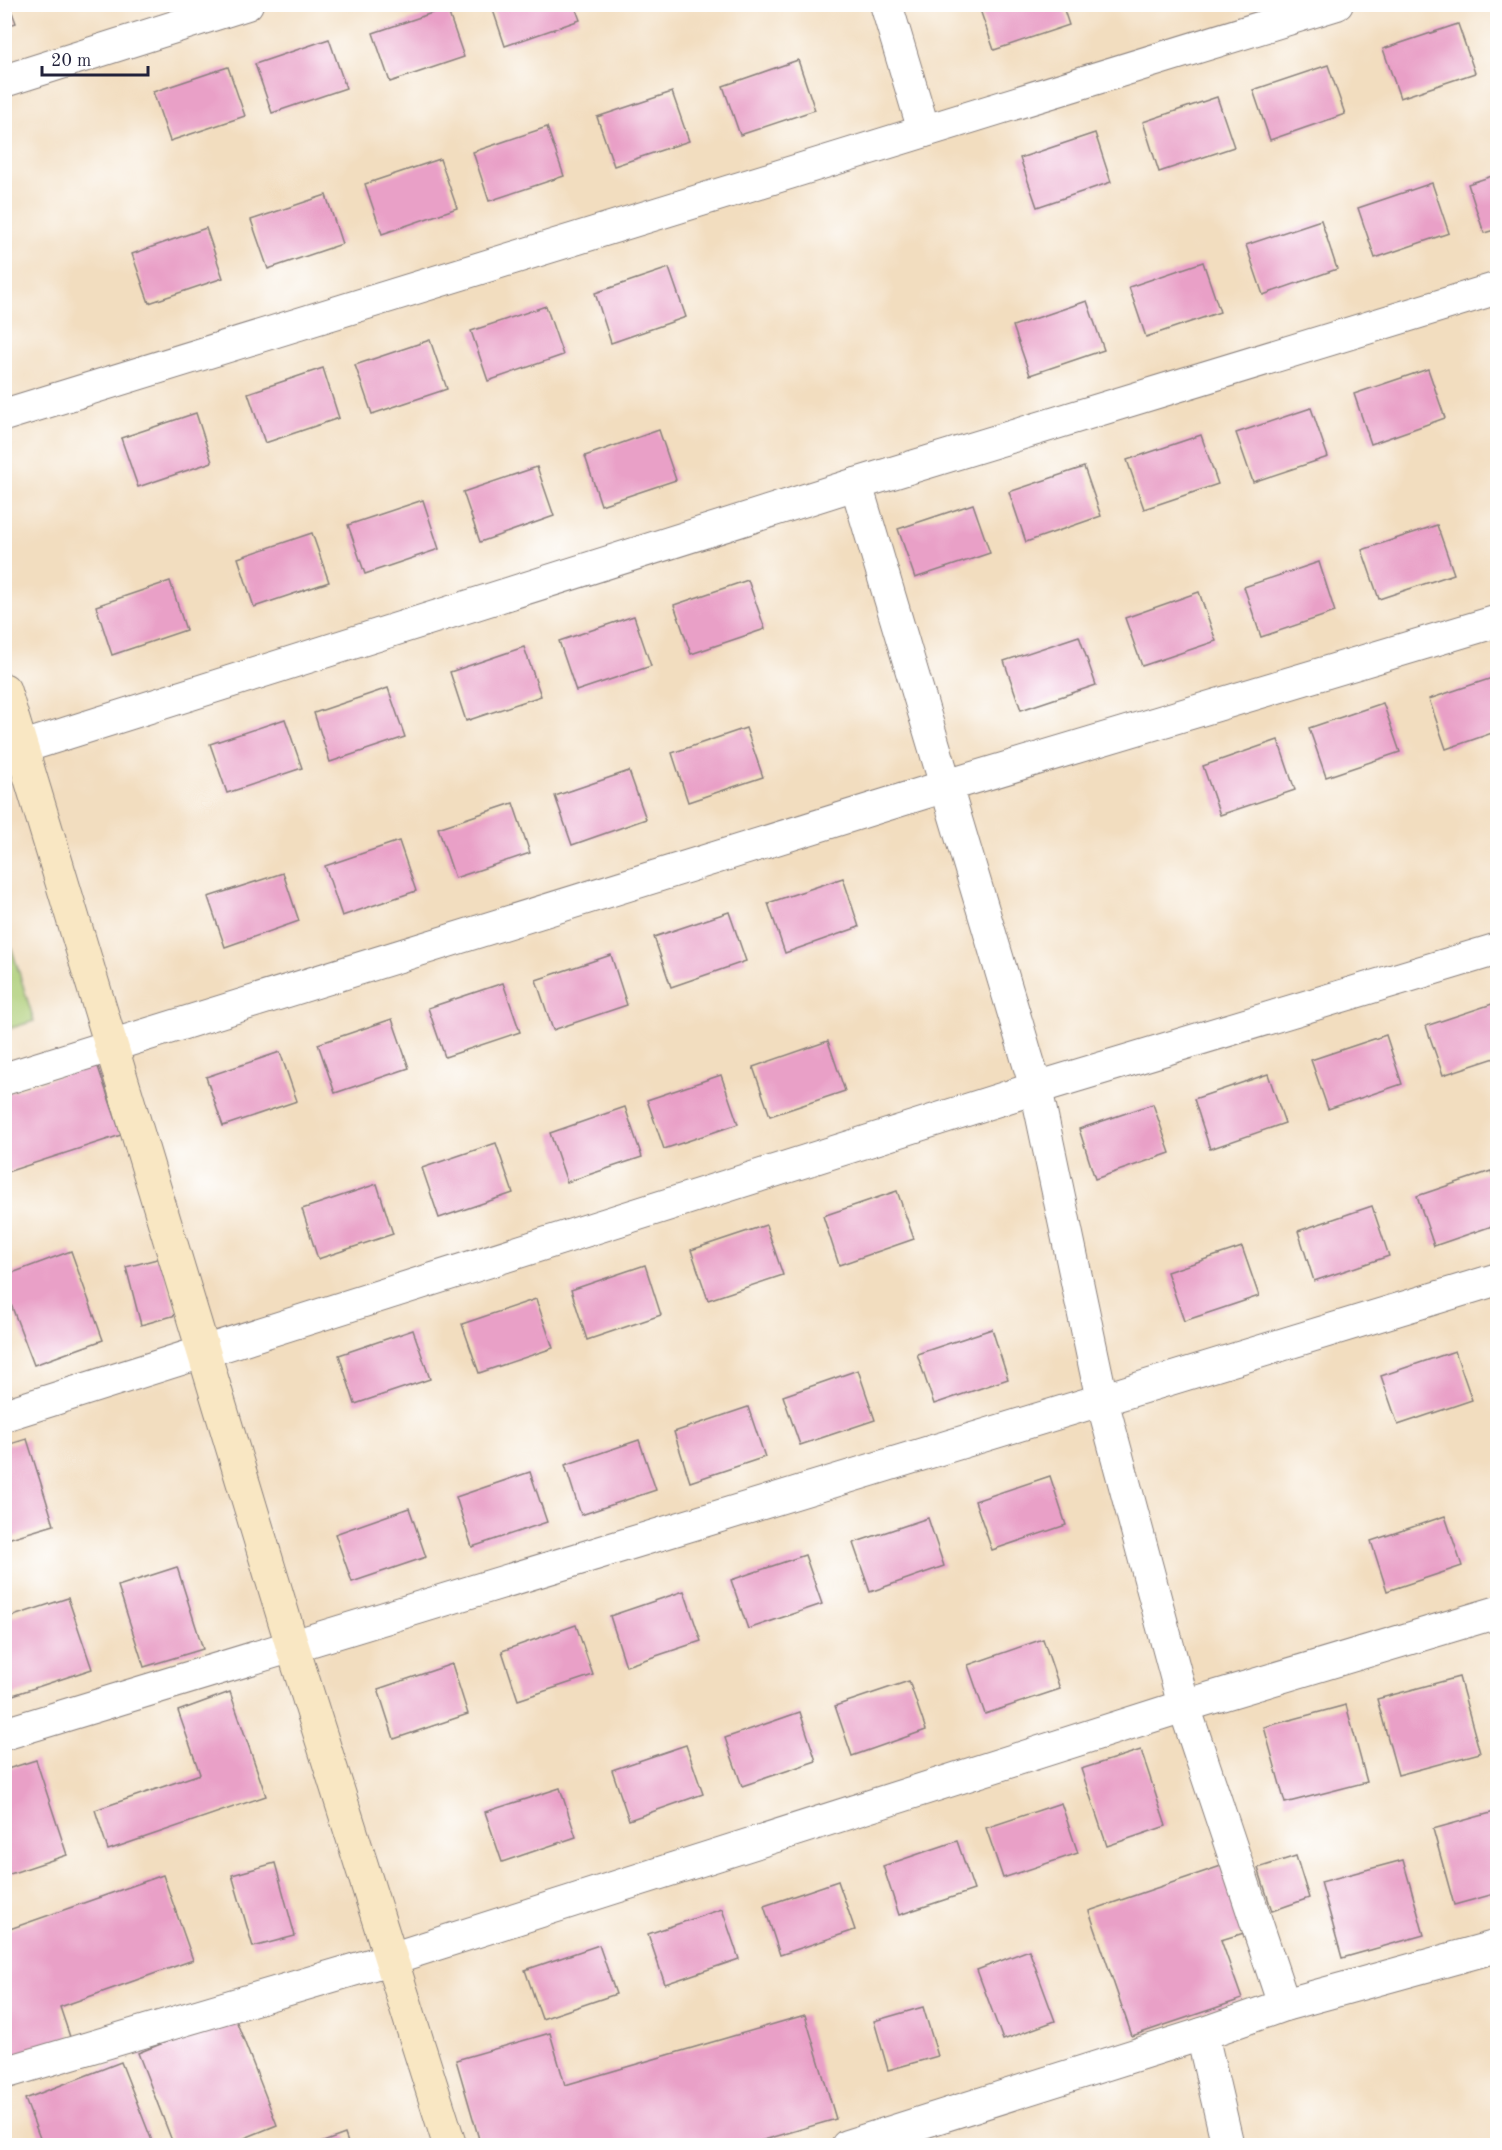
<svg xmlns="http://www.w3.org/2000/svg" width="1502" height="2150" font-family="'Old Standard TT',serif">
<style>
.green{fill:#accc74;stroke:#677758;stroke-width:1.5}
.building{fill:#e9a0c7}
.lines{fill:none;stroke-linecap:round;stroke-linejoin:round}
.street-casing{stroke:#8a807d;stroke-width:34}
.secondary-casing{stroke:#8a807d;stroke-width:35}
.street{stroke:#fff;stroke-width:32}
.secondary{stroke:#f9e7c3;stroke-width:33}
</style>
<rect width="100%" height="100%" fill="#fff"/>
<filter id="ink" filterUnits="userSpaceOnUse"><feTurbulence type="fractalNoise" baseFrequency=".0167" numOctaves="2"/><feDisplacementMap in="SourceGraphic" scale="12" xChannelSelector="R" yChannelSelector="G"/><feConvolveMatrix kernelMatrix="1 2 1 2 8 2 1 2 1" color-interpolation-filters="sRGB"/></filter>
<filter id="wash" filterUnits="userSpaceOnUse"><feTurbulence type="fractalNoise" baseFrequency=".008" numOctaves="4" result="noise"/><feDisplacementMap in="SourceGraphic" scale="24" xChannelSelector="R" yChannelSelector="G"/><feGaussianBlur stdDeviation="1.35" result="paint"/><feColorMatrix in="noise" values="0 0 0 0 0 0 0 0 0 0 0 0 0 0 0 0 0 1.4 0 .05"/><feComposite in="paint" operator="in"/></filter>
<g filter="url(#wash)">
<rect width="100%" height="100%" fill="#f2ddbf"/>
<path class="green" d="M5,927L34,1021L5,1030H4Z"/>
<g id="blocks">
<g class="building">
<path d="M4,4H9L16,23L4,27Z"/>
<path d="M491,4H574L580,20L505,46Z"/>
<path d="M978,4H1062L1069,25L994,50Z"/>
<path d="M447,8L464,57L390,82L373,33Z"/>
<path d="M1458,24L1475,73L1400,98L1383,49Z"/>
<path d="M329,39L346,88L272,113L255,64Z"/>
<path d="M798,60L815,110L740,135L723,86Z"/>
<path d="M1328,65L1345,114L1270,140L1253,90Z"/>
<path d="M228,67L245,116L170,141L153,92Z"/>
<path d="M672,92L689,141L614,166L597,117Z"/>
<path d="M1217,97L1234,147L1159,172L1143,122Z"/>
<path d="M547,127L564,176L489,201L473,152Z"/>
<path d="M1095,133L1111,182L1037,207L1020,158Z"/>
<path d="M440,159L457,208L382,234L365,184Z"/>
<path d="M1498,174V229L1484,233L1468,184Z"/>
<path d="M1432,183L1449,233L1375,258L1358,208Z"/>
<path d="M326,195L342,244L268,269L251,220Z"/>
<path d="M1321,220L1337,269L1263,295L1246,245Z"/>
<path d="M206,228L223,278L149,303L132,254Z"/>
<path d="M1203,262L1220,312L1146,337L1129,287Z"/>
<path d="M669,268L686,317L611,343L595,293Z"/>
<path d="M1087,301L1104,350L1030,375L1013,326Z"/>
<path d="M546,306L563,355L488,381L471,331Z"/>
<path d="M430,340L447,389L372,414L355,365Z"/>
<path d="M323,368L339,418L265,443L248,393Z"/>
<path d="M1428,369L1445,418L1371,444L1354,394Z"/>
<path d="M1311,408L1328,457L1253,482L1236,433Z"/>
<path d="M196,413L212,462L138,487L121,438Z"/>
<path d="M659,430L676,480L601,505L585,456Z"/>
<path d="M1201,435L1218,484L1144,509L1127,460Z"/>
<path d="M537,467L554,516L480,542L463,492Z"/>
<path d="M1084,467L1101,516L1026,542L1009,492Z"/>
<path d="M423,500L439,549L365,574L348,525Z"/>
<path d="M973,504L990,553L915,578L898,529Z"/>
<path d="M1437,525L1454,574L1379,599L1362,550Z"/>
<path d="M312,533L329,582L254,607L238,558Z"/>
<path d="M1319,562L1335,612L1261,637L1244,587Z"/>
<path d="M748,580L765,629L691,654L674,605Z"/>
<path d="M170,581L186,630L112,655L96,606Z"/>
<path d="M1199,592L1216,641L1142,666L1125,618Z"/>
<path d="M634,616L651,666L576,691L559,641Z"/>
<path d="M1079,636L1096,685L1021,710L1004,661Z"/>
<path d="M524,647L541,696L466,721L450,672Z"/>
<path d="M1498,676V731L1446,749L1429,699Z"/>
<path d="M388,688L405,737L330,762L314,713Z"/>
<path d="M1383,703L1400,752L1326,777L1309,728Z"/>
<path d="M285,719L302,768L227,793L210,744Z"/>
<path d="M746,728L763,777L688,802L672,753Z"/>
<path d="M1278,740L1295,790L1220,815L1203,766Z"/>
<path d="M629,771L646,819L572,845L555,796Z"/>
<path d="M513,803L530,853L455,878L438,828Z"/>
<path d="M399,841L416,891L342,916L325,866Z"/>
<path d="M283,873L299,921L225,947L208,897Z"/>
<path d="M843,878L859,927L785,953L768,903Z"/>
<path d="M729,912L746,961L671,987L654,937Z"/>
<path d="M611,955L627,1005L553,1030L536,980Z"/>
<path d="M503,983L520,1032L445,1057L428,1008Z"/>
<path d="M1498,1002V1057L1443,1075L1426,1026Z"/>
<path d="M392,1019L409,1068L335,1093L318,1044Z"/>
<path d="M1386,1035L1402,1084L1328,1109L1311,1060Z"/>
<path d="M828,1041L845,1091L770,1116L753,1067Z"/>
<path d="M280,1052L297,1101L223,1126L206,1077Z"/>
<path d="M97,1064L121,1135L4,1173V1094Z"/>
<path d="M1268,1074L1285,1123L1210,1149L1194,1099Z"/>
<path d="M721,1075L738,1124L664,1149L647,1100Z"/>
<path d="M1153,1104L1170,1153L1095,1179L1079,1129Z"/>
<path d="M625,1107L642,1157L567,1182L550,1133Z"/>
<path d="M496,1143L513,1193L439,1218L422,1168Z"/>
<path d="M1491,1171L1498,1189V1224L1434,1246L1417,1196Z"/>
<path d="M377,1184L393,1234L318,1259L302,1209Z"/>
<path d="M897,1191L914,1239L839,1265L823,1216Z"/>
<path d="M1372,1206L1389,1256L1314,1281L1298,1231Z"/>
<path d="M766,1225L783,1275L708,1300L691,1250Z"/>
<path d="M1242,1247L1259,1296L1184,1321L1167,1272Z"/>
<path d="M71,1251L103,1340L34,1365L4,1286V1276Z"/>
<path d="M161,1258L176,1315L141,1325L126,1267Z"/>
<path d="M645,1265L661,1315L587,1340L571,1290Z"/>
<path d="M536,1299L553,1348L479,1373L462,1324Z"/>
<path d="M992,1329L1008,1379L934,1404L917,1354Z"/>
<path d="M413,1330L430,1379L355,1404L339,1355Z"/>
<path d="M1455,1351L1472,1400L1398,1425L1381,1376Z"/>
<path d="M858,1370L875,1420L800,1445L783,1396Z"/>
<path d="M748,1407L765,1457L690,1482L674,1432Z"/>
<path d="M27,1439L54,1525L4,1540V1446Z"/>
<path d="M639,1440L656,1490L581,1515L565,1465Z"/>
<path d="M530,1472L547,1522L472,1547L456,1497Z"/>
<path d="M1050,1476L1066,1525L992,1550L975,1501Z"/>
<path d="M409,1508L426,1557L352,1582L335,1534Z"/>
<path d="M1445,1516L1462,1566L1387,1591L1371,1541Z"/>
<path d="M928,1518L944,1566L870,1592L853,1543Z"/>
<path d="M805,1555L822,1604L748,1629L731,1580Z"/>
<path d="M177,1567L203,1649L144,1667L118,1586Z"/>
<path d="M684,1591L701,1641L626,1666L610,1616Z"/>
<path d="M68,1598L92,1669L10,1696L4,1679V1619Z"/>
<path d="M576,1625L593,1675L518,1700L502,1651Z"/>
<path d="M1043,1639L1060,1689L985,1714L968,1665Z"/>
<path d="M452,1664L468,1714L394,1739L378,1689Z"/>
<path d="M1459,1677L1480,1753L1398,1775L1377,1699Z"/>
<path d="M909,1681L926,1730L852,1756L835,1706Z"/>
<path d="M230,1692L266,1796L108,1850L95,1810L200,1774L178,1711Z"/>
<path d="M1346,1705L1367,1782L1285,1803L1264,1727Z"/>
<path d="M800,1712L816,1761L742,1786L725,1738Z"/>
<path d="M686,1745L703,1794L629,1820L612,1770Z"/>
<path d="M1141,1750L1166,1826L1107,1846L1081,1769Z"/>
<path d="M36,1760L67,1855L4,1876V1770Z"/>
<path d="M560,1788L576,1837L502,1862L485,1812Z"/>
<path d="M1061,1803L1078,1853L1003,1878L986,1828Z"/>
<path d="M1498,1811V1893L1454,1905L1433,1829Z"/>
<path d="M957,1841L974,1890L899,1915L883,1866Z"/>
<path d="M1296,1856L1309,1898L1272,1911L1258,1868Z"/>
<path d="M1403,1860L1424,1935L1342,1958L1321,1882Z"/>
<path d="M275,1863L295,1936L253,1947L232,1875Z"/>
<path d="M1221,1866L1244,1933L1221,1940L1242,1999L1132,2036L1089,1911Z"/>
<path d="M163,1875L193,1960L60,2007L70,2037L4,2060V1931Z"/>
<path d="M838,1881L855,1930L780,1955L764,1906Z"/>
<path d="M722,1909L739,1959L665,1984L648,1934Z"/>
<path d="M599,1945L616,1994L542,2019L525,1970Z"/>
<path d="M1029,1950L1055,2021L1003,2040L977,1970Z"/>
<path d="M923,2007L938,2056L888,2070L874,2021Z"/>
<path d="M234,2015L277,2125L225,2146H174L138,2053Z"/>
<path d="M805,2015L836,2119L743,2146H481L456,2060L550,2033L565,2085Z"/>
<path d="M121,2062L154,2146H43L25,2099Z"/>
<path d="M345,2134L349,2146H315V2145Z"/>
</g>
</g>
</g>
<g filter="url(#ink)">
<use href="#blocks" fill-opacity="0" stroke="#8a807d" stroke-width="1.5"/>
<g class="lines">
<g class="street-casing">
<g id="street">
<path d="M886,4L924,131"/>
<path d="M4,81L247,4"/>
<path d="M4,415L1337,4"/>
<path d="M856,484L1036,1088L1102,1400L1184,1706L1284,2005"/>
<path d="M23,747L856,484L1498,288"/>
<path d="M4,1079L946,786L1498,621"/>
<path d="M4,1415L1036,1088L1498,949"/>
<path d="M4,1734L1498,1279"/>
<path d="M1202,2034L1228,2146"/>
<path d="M4,2073L390,1959L1184,1706L1498,1612"/>
<path d="M847,2146L1202,2034L1284,2005L1498,1946"/>
</g>
</g>
<g class="secondary-casing">
<path id="secondary" d="M4,690L292,1645L450,2146"/>
</g>
<use href="#street" class="street"/>
<use href="#secondary" class="secondary"/>
</g>
</g>
<rect width="1502" height="2150" fill="none" stroke="#fff" stroke-width="24"/>
<path d="M42 66v9h106v-9" fill="none" stroke="#22223b" stroke-width="3"/>
<text x="51" y="66" font-size="18" fill="#22223b" stroke="#ffffff" stroke-width="4.5" paint-order="stroke">20 m</text>
</svg>
